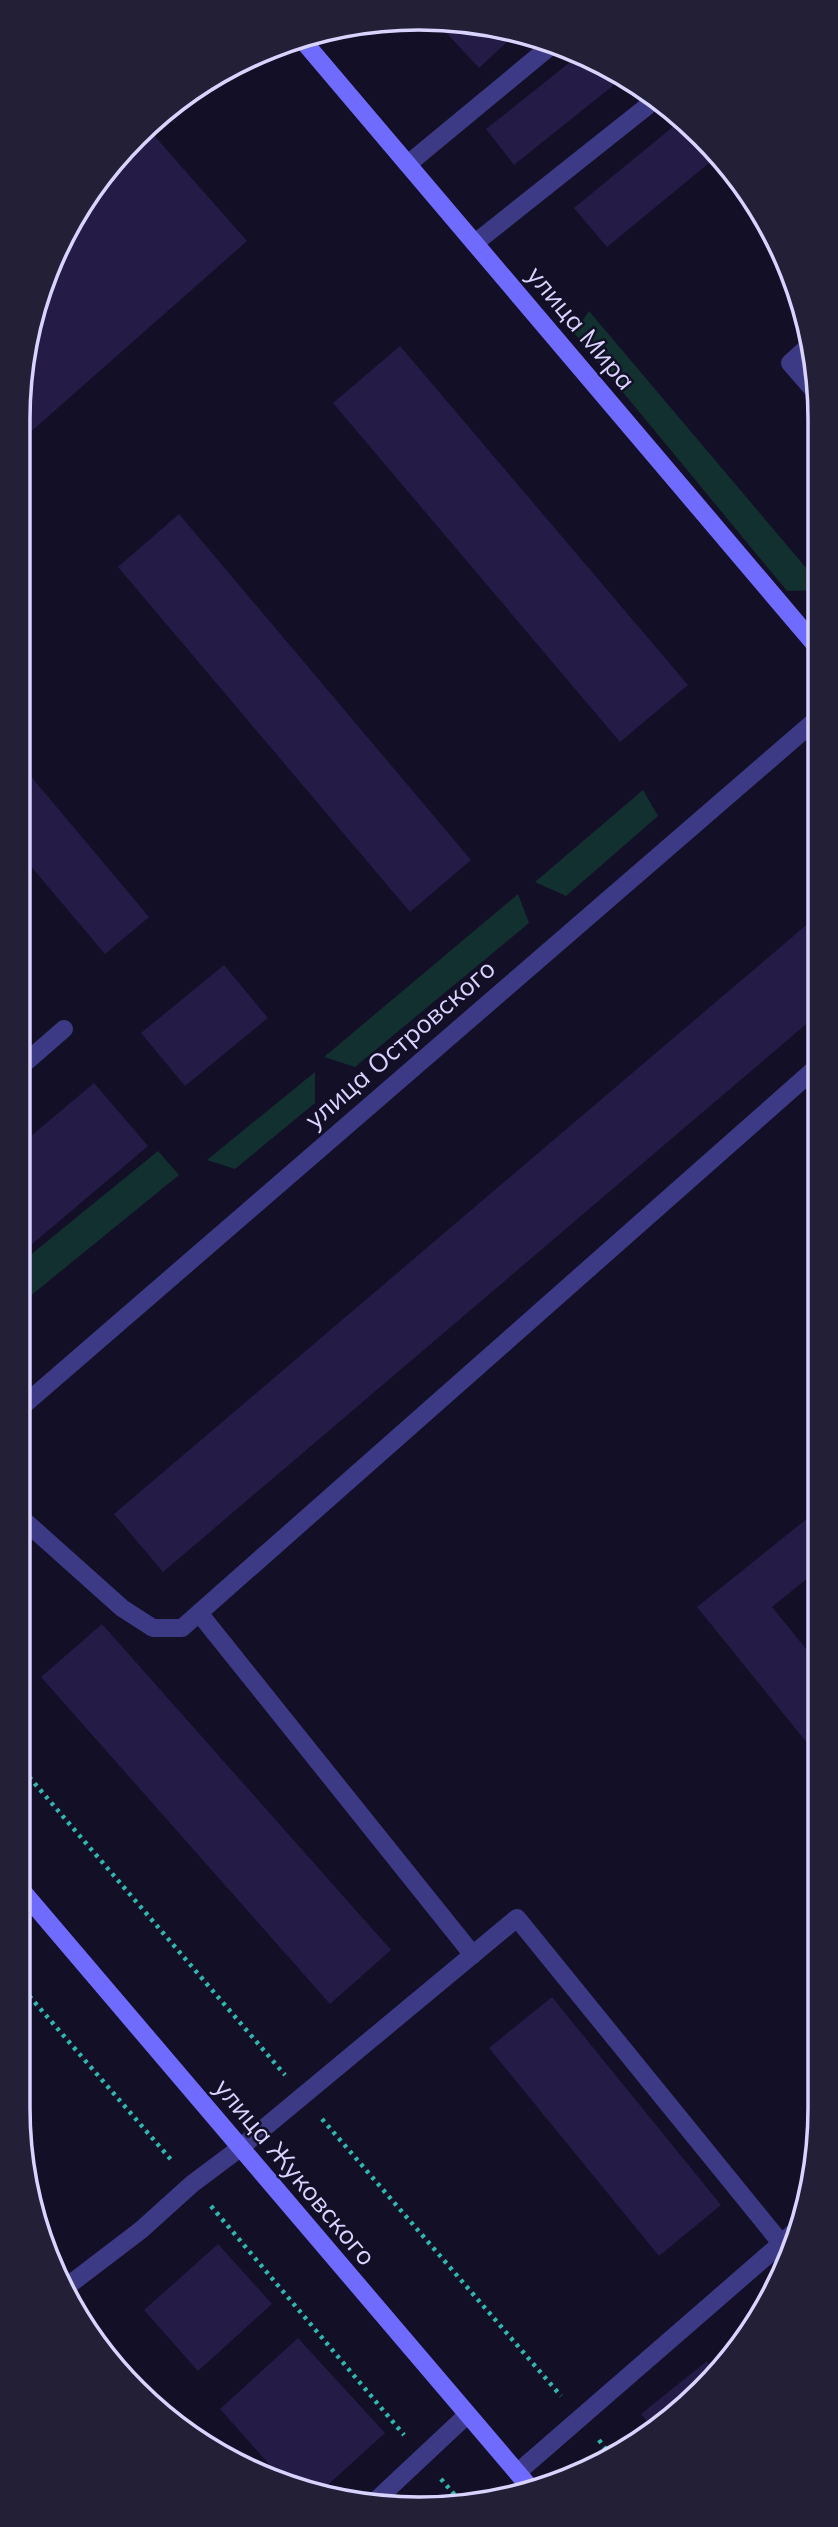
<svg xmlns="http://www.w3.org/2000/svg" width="838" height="2527" font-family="Mulish,sans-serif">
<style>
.green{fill:#12302f}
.building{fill:#241b47}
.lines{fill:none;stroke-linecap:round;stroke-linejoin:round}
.path{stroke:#2fb8b0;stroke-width:4.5;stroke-dasharray:3.5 5;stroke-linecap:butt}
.lane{stroke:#3d3a85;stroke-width:18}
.street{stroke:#3d3a85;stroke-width:18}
.secondary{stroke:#6f6bff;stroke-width:18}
.labels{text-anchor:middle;stroke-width:5;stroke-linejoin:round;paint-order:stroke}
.street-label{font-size:26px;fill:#d9d4ff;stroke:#130f26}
.rim{fill:none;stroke:#d9d4ff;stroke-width:3.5}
</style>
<rect width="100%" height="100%" fill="#130f26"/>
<g class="green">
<path d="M589,311L818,582V590L787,591L574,333Z"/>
<path d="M643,790L658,816L566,896L535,882Z"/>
<path d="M518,894L529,923L355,1067L324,1057Z"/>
<path d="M315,1072V1103L235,1169L207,1160Z"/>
<path d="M158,1151L179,1175L18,1306V1265Z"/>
</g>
<g class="building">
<path d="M440,26L481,28L519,31L479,68Z"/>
<path d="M579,55L625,76L514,165L486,129Z"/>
<path d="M680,121L720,154L607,247L574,208Z"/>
<path d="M150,131L247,241L18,443V419L31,315L100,175Z"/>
<path d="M400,346L688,685L620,742L333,403Z"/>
<path d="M179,514L471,860L410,912L118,567Z"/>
<path d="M18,761L149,917L105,954L18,851Z"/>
<path d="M818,915V1014L163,1572L114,1514Z"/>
<path d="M224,965L268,1018L185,1086L141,1033Z"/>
<path d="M94,1083L148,1146L18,1256V1147Z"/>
<path d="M819,1509V1569L772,1607L820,1666V1759L697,1607Z"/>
<path d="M102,1624L391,1950L330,2004L41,1677Z"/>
<path d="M552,1997L721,2205L659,2256L489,2048Z"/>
<path d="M218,2244L272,2304L198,2371L144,2310Z"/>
<path d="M298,2338L385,2433L320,2492L284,2481L220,2409Z"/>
<path d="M707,2361L714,2370L654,2430L641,2414Z"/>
</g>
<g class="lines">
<g class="path">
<path d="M18,1764L285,2075"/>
<path d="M18,1983L173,2162"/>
<path d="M322,2119L561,2396"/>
<path d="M211,2206L404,2435"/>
<path d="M599,2440L611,2456"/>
<path d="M441,2479L459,2500"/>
</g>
<g class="lane">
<path d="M408,164L553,44"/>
<path d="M475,243L655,100"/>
<path d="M811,344L790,363L817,394"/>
<path d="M18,1069L64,1029"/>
<path d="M18,1515L122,1608L153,1628H182L818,1066"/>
<path d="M199,1613L473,1955"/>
<path d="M65,2288L141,2230L192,2184L240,2148L517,1918L781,2243"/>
<path d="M518,2472L800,2227"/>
<path d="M370,2506L467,2415"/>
</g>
<path class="street" d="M18,1410L818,718"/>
<g class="secondary">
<path d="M304,42L818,648"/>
<path d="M18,1886L533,2491"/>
</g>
</g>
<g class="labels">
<g class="street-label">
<text transform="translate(581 328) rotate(50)" y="9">улица Мира</text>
<text transform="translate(400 1044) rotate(-41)" y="9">улица Островского</text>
<text transform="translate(295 2172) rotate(50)" y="9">улица Жуковского</text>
</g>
</g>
<path d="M0 0H838V2527H0ZM419 30H419A389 389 0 0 1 808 419V2108A389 389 0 0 1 419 2497H419A389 389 0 0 1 30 2108V419A389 389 0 0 1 419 30Z" fill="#231f37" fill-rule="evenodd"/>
<path class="rim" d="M419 30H419A389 389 0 0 1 808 419V2108A389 389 0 0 1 419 2497H419A389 389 0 0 1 30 2108V419A389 389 0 0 1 419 30Z"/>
</svg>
